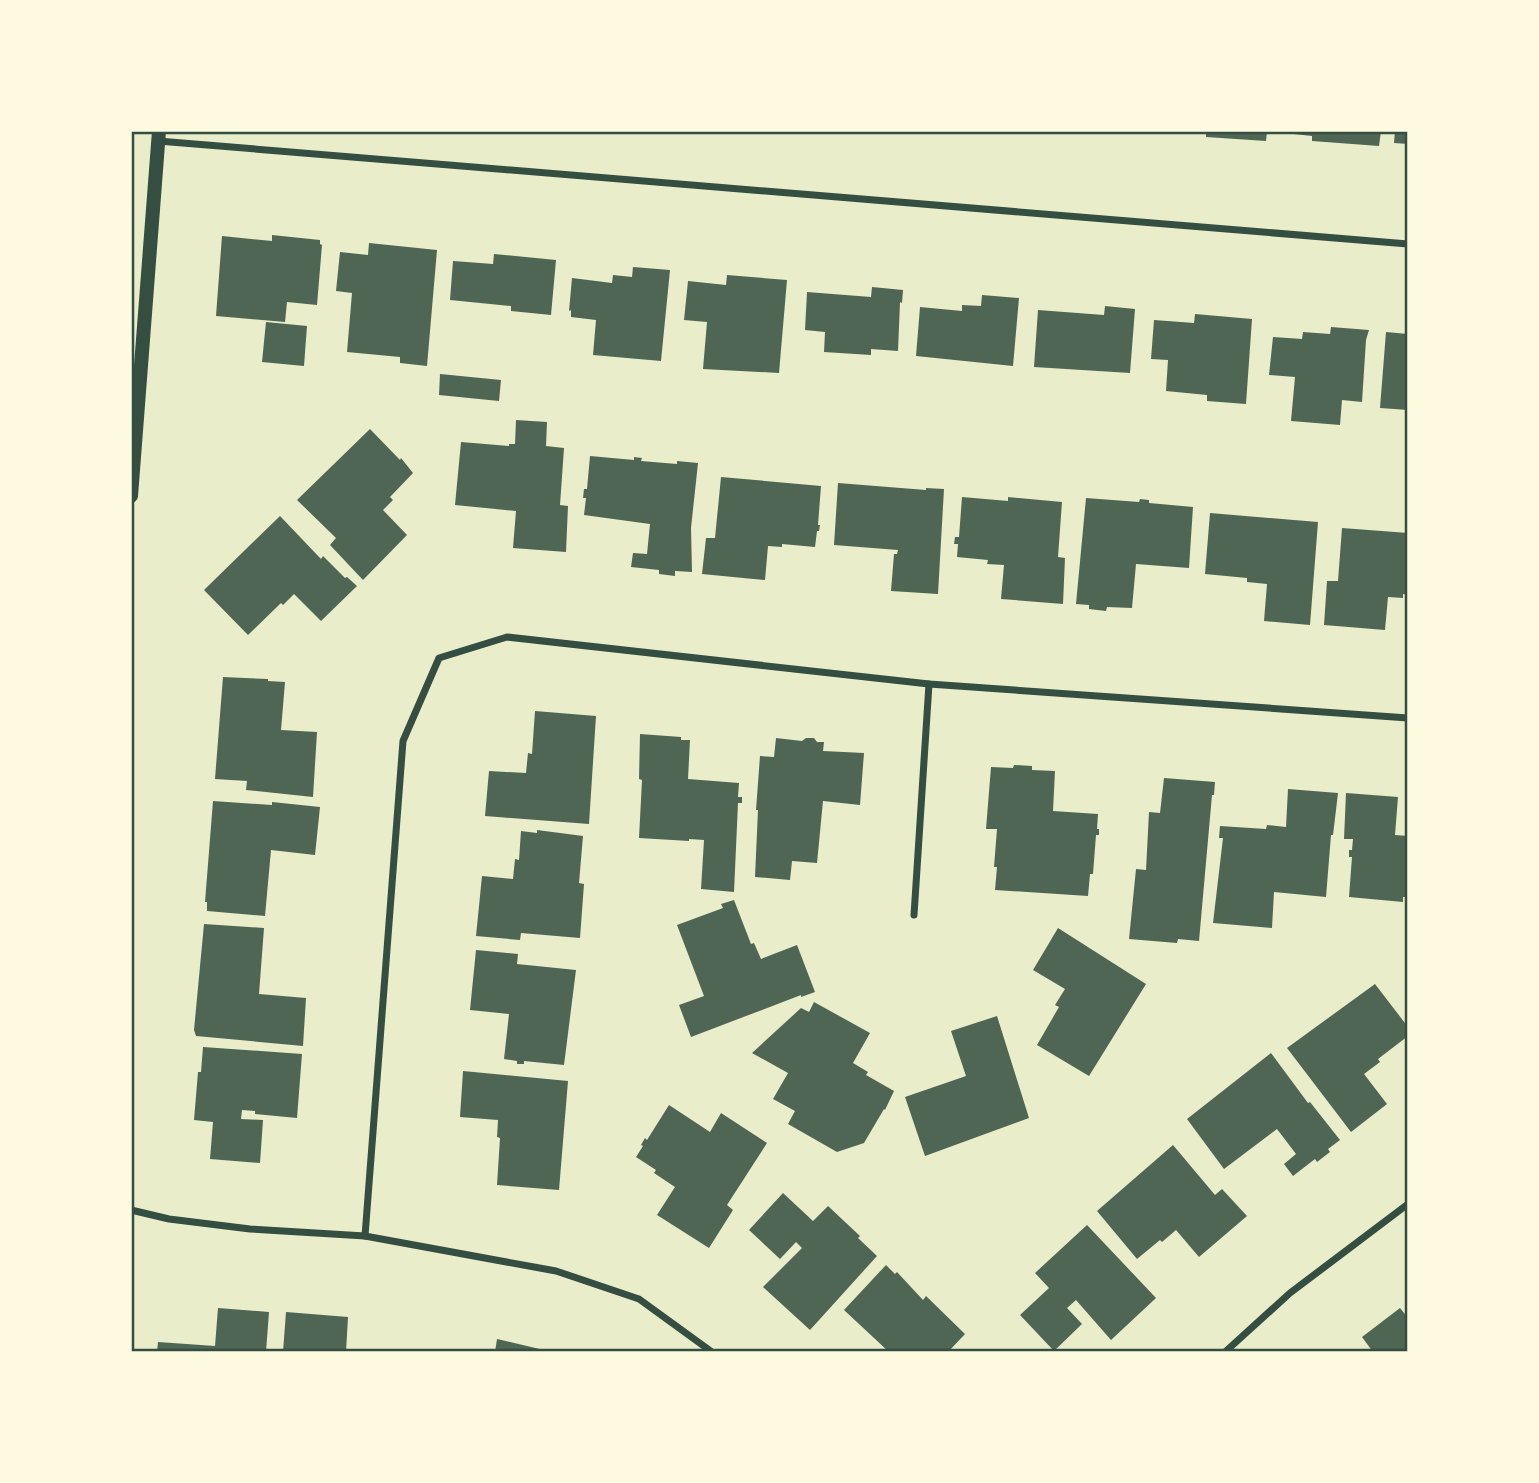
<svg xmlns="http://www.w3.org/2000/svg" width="1539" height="1483" font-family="Karla,sans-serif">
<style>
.building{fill:#4f6655}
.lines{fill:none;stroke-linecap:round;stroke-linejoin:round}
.minor{stroke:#344e41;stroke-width:7}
.secondary{stroke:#344e41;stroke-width:14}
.neatline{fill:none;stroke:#344e41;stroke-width:2.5}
</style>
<rect width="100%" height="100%" fill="#e9edc9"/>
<g class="building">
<path d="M1206,131H1267L1266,141L1206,137Z"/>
<path d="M1284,131H1381L1379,146L1312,141V136L1284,133Z"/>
<path d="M1395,131H1408V144L1394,143Z"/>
<path d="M272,235L320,240V244L322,245L317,305L287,302L285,322L216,316L222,236L272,241Z"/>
<path d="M369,243L437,250L427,366L400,363V357L347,352L352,293L336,291L340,252L368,255Z"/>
<path d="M494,254L556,260L551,315L511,311V306L450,300L453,261L493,264Z"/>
<path d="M633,267L670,270L661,361L593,355L596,320L571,317V310L569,311L572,278L612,283L613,275L632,277Z"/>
<path d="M727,275L787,280L779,373L703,369L707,322L684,320L688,281L726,285Z"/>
<path d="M872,287L903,290L902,303L900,302L898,351L871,349V355L824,352L825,332L805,330L807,292L871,297Z"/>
<path d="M982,295L1019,298L1013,366L916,356L920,307L962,311V305L981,306Z"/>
<path d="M1105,306L1135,309L1130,373L1034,367L1038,310L1104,315Z"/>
<path d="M1195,314L1252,319L1246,404L1207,401V395L1166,391L1168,360L1151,359L1154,320L1194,323Z"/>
<path d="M266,322L307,326L304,366L262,362Z"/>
<path d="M1331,327L1369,330L1366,340L1362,402L1342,400L1340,425L1291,421L1295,377L1269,375L1273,337L1302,339L1303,332L1330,334Z"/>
<path d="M1386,332L1408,334V410L1380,408Z"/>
<path d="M440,374L501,380L499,401L439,395Z"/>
<path d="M516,420L547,422L546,446L564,448L560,505L568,506L566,552L513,548L516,511L455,505L461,442L509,446V444H515Z"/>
<path d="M370,429L400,460L401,458L413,473L390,497L393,500L383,510L407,535L363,580L330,545L336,538L297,500Z"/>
<path d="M590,456L634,460V457L642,458L641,461L677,464V461L698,463L691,528L692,572L675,571V576L659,574V570L631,567L633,553L647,554L650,524L584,515L586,498H583L584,489H587Z"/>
<path d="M721,477L821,486L818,525H820L819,531H817L815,547L782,544V547L768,546L765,580L702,574L706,538H715Z"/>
<path d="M838,483L926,490V488L944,489L938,594L891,591L894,554H897L898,550L834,545Z"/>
<path d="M962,497L1008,501V497L1062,502L1058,557L1065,558L1063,604L1001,599L1004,565L987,564L988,560L957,557L958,544H954L955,537H959Z"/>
<path d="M1086,498L1139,502L1140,499L1149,500V503L1193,507L1189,568L1136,564L1132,608L1107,607L1106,611L1089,609V605L1076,604Z"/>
<path d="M1210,513L1318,522L1310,625L1264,621L1267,584L1247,582V578L1205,574Z"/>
<path d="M280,516L321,559L323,556L345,578L347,577L357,586L321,621L294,594L283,605L281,603L248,635L204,590Z"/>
<path d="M1342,528L1408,533V595L1403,594V598L1388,597L1385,630L1324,625L1327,581H1338Z"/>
<path d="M223,677L268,679V681L285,682L281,730L317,732L313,797L246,790L247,781L215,779Z"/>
<path d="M535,711L596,716L589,824L485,816L489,771L526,773L528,753L532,754Z"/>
<path d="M640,734L681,737V740H690L688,779L739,783L738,797H742V803H738L734,892L701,889L704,840L689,839V841L639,838L642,780L639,779Z"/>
<path d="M776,738L802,741L806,738H814L817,742H824L823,751L864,753L860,805L823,801L817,863L792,861L790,880L755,877L758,810H756L760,756L774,757Z"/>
<path d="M1014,765L1032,766V770L1055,771L1053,811L1098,814L1097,829H1099V835H1096L1093,874H1090L1088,896L995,890L997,867H994L997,829H986L991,767L1013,768Z"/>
<path d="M1164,778L1215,782L1214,795H1212L1199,941L1178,939L1177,943L1129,939L1136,869L1146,870L1149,812L1160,813Z"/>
<path d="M1288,789L1338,793L1333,835H1331L1326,897L1274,892L1272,928L1213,923L1223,838H1219L1220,826L1266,829L1267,825L1286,827Z"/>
<path d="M1346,793L1398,797L1395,835L1408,836V897H1403V902L1349,897L1352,857H1349V850H1352L1353,839H1344Z"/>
<path d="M213,801L272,805V802L320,807L315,855L271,850L265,916L207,911V902H205Z"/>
<path d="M537,830L583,836L579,883L584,884L580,938L521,933L520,940L476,936L482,876L513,879L515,859L519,860L521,831L537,833Z"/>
<path d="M734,900L751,944L754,943L761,959L797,945L815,992L801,997V995L691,1037L679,1005L704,996L677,925L723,908L721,904Z"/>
<path d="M204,924L264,928L259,994L306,998L303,1046L196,1036L194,1030Z"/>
<path d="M1058,928L1146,984L1089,1076L1037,1045L1059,1007L1055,1005L1065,989L1033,970Z"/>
<path d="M476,950L518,954L517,964L576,970L564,1065L524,1061V1064H517V1061L504,1059L509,1014L470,1010Z"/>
<path d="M1375,984L1408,1027V1036L1378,1059L1380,1062L1364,1074L1387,1104L1351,1132L1287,1048Z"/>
<path d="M814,1002L870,1033L853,1063L868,1072L866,1075L894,1091L885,1110L884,1109L864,1143L837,1152L788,1124L795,1111L773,1099L788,1073L752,1053L801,1008L809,1012Z"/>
<path d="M997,1016L1029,1118L925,1156L905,1097L966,1076L951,1031Z"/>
<path d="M203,1047L302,1054L297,1118L255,1114V1111L242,1110L241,1119L263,1120L260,1163L210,1159L213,1122L194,1120L198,1072H201Z"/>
<path d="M1271,1053L1308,1103L1310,1102L1340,1140L1328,1149L1330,1152L1317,1162L1315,1159L1293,1176L1284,1164L1296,1154L1277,1129L1224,1169L1187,1119Z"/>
<path d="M463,1071L568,1081L559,1190L497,1185L500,1138L497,1137L498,1120L460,1117Z"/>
<path d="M669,1105L710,1132L721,1113L767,1143L727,1205L733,1210L709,1248L657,1215L675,1187L654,1173L656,1170L636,1157L643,1146L641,1145L645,1138L647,1140Z"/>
<path d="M1173,1145L1215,1195L1222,1189L1247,1216L1199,1257L1176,1230L1162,1242L1160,1240L1137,1259L1097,1211Z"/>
<path d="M783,1193L813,1221L828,1206L860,1236L858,1238L877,1256L810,1330L763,1287L802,1248L796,1242L780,1259L749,1230Z"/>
<path d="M1087,1225L1156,1298L1111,1340L1076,1300L1067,1308L1082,1324L1054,1351L1020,1315L1049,1288L1035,1273Z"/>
<path d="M886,1265L895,1274L897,1272L923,1300L926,1296L965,1334L948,1352H889L844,1310Z"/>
<path d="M218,1308L269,1312L266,1352H157L158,1342L215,1346Z"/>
<path d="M1400,1308L1408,1318V1352H1373L1362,1337Z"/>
<path d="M286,1312L348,1317L346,1352H283Z"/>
<path d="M497,1339L548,1351L547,1352H495Z"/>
</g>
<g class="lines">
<g class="minor">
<path d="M158,141L1408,244"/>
<path d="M914,915L929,684"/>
<path d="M131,1210L169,1219L250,1229L365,1236L556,1271L639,1299L712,1352"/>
<path d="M365,1236L403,741L439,658L507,637L929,684L1408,718"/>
<path d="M1225,1352L1290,1293L1408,1204"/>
</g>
<path class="secondary" d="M131,496L159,131"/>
</g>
<rect width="1539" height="1483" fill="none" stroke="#fefae0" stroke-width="266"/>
<rect x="133" y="133" width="1273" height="1217" class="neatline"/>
</svg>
